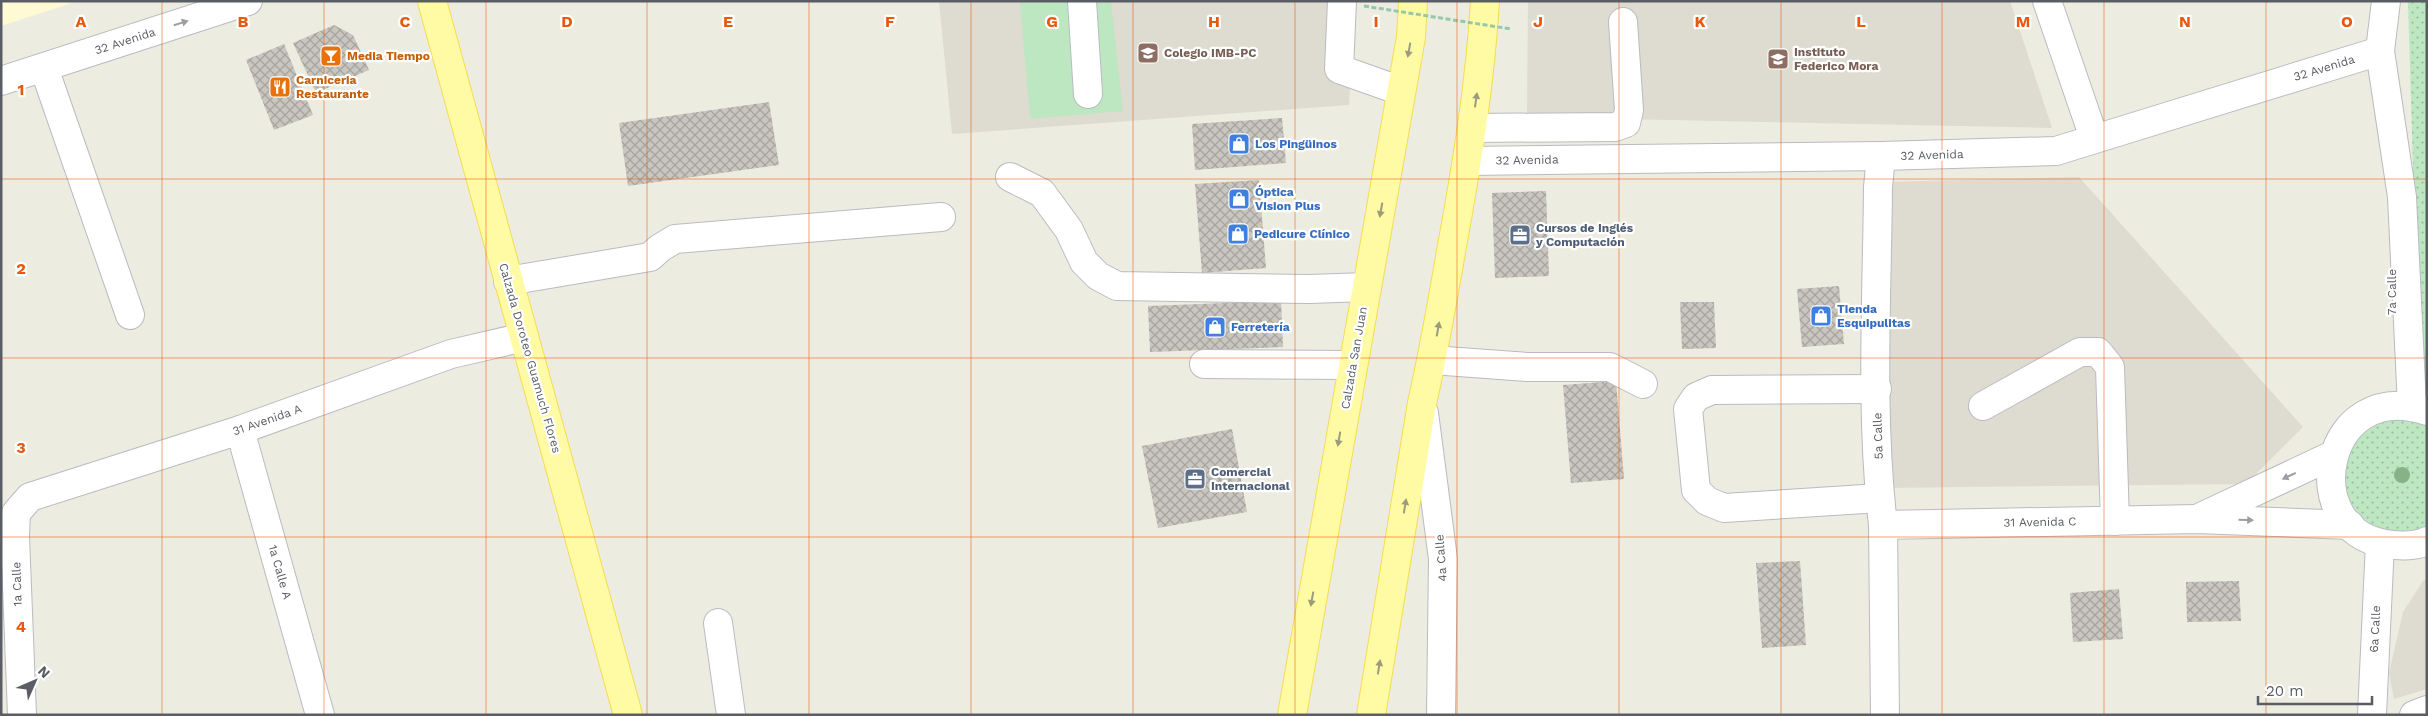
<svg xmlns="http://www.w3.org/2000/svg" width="2428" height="716" font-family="'Work Sans',sans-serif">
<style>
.commercial{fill:#fffad4}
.education{fill:#dedbd0}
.green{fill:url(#green-dots)}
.pitch{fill:#bce7c1}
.building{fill:url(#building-cross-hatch)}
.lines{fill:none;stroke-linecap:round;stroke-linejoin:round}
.minor-casing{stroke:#b9bbc1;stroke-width:30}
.major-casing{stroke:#f7dc50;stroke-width:30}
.minor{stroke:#fff;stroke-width:28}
.major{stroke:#fffba4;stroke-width:28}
.path-bridge{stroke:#94c8a9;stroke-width:3;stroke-dasharray:5 2.5;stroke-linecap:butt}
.tree{fill:#85b387}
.oneway{fill:#9c9ea1}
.oneway2{fill:#9c9c7d}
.grid{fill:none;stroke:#e8590c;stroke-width:1;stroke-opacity:0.55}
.labels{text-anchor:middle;stroke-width:4.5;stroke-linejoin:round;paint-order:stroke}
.street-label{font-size:12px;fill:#5a5d63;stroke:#fff}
.education-label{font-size:12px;font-weight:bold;fill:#785e54;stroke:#fff;text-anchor:start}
.food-label{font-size:12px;font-weight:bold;fill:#c56008;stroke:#fff;text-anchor:start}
.shop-label{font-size:12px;font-weight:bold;fill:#366cbe;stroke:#fff;text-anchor:start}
.service-label{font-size:12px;font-weight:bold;fill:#4e5e75;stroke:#fff;text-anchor:start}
.grid-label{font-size:16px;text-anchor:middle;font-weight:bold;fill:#e8590c;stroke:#fff;stroke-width:4.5;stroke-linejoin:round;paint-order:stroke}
</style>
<defs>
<pattern id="green-dots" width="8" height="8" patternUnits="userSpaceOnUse" patternTransform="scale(1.25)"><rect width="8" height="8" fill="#bce7c1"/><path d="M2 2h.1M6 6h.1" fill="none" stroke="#9cbea0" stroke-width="1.8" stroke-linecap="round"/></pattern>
<pattern id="building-cross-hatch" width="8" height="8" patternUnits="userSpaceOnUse" patternTransform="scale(1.25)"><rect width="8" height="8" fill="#c8c6be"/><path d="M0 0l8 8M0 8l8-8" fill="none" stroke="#a5a49e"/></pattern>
</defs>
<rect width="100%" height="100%" fill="#edece1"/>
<path class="commercial" d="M1,1H78L1,26Z"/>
<g class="education">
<path d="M939,1H1354L1349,105L952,134Z"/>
<path d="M1528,1H2010L2052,128L1527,117Z"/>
<path d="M2079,177L2303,427L2246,484L1881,488L1879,182Z"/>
<path d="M2427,579V689L2394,699L2389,673L2403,612L2423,581Z"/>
</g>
<g class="green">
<path d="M2408,1H2427V400L2420,399Z"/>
<path d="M2396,420L2416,421L2427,426V529C2351,555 2311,454 2377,425C2383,422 2390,421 2396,420Z"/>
</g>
<path class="pitch" d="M1020,1H1111L1123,111L1030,119Z"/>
<g class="building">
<path d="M334,25L353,35L369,70L316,93L293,43Z"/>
<path d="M284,44L313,115L274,130L246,60Z"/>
<path d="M769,102L779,165L628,186L619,123Z"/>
<path d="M1282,118L1286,163L1195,170L1192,124Z"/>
<path d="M1259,180L1266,268L1202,273L1195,184Z"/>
<path d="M1546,191L1549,276L1495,278L1492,193Z"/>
<path d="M1839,286L1844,344L1802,347L1797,289Z"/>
<path d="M1281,301L1283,347L1150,352L1148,306Z"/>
<path d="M1680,302H1714L1716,348L1682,349Z"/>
<path d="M1616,381L1624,479L1571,483L1563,385Z"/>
<path d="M1232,429L1247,512L1158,528L1142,446Z"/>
<path d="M1800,561L1806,645L1762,648L1756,563Z"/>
<path d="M2239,581L2241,621L2187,622L2186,582Z"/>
<path d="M2119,589L2123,639L2073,642L2070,593Z"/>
</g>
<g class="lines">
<g class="minor-casing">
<g id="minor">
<path d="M1082,1L1088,94"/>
<path d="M1342,1L1339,69L1401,91"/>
<path d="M2047,1L2094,138"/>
<path d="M2386,1L2380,51L2402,197L2412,406"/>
<path d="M44,68L130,315"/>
<path d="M1,81L248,1"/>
<path d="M1472,128L1615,127L1626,123L1629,110L1623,22"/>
<path d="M1881,156L1878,187C1877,299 1870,414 1883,525L1885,715"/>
<path d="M1467,161L1881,156L2056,151L2380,51"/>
<path d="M1010,177L1042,193L1069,230L1084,262L1098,276L1117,286L1309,289L1367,287"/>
<path d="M508,281L650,257L660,248L675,239L941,217"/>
<path d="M1432,360L1528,367H1610L1643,384"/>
<path d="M1204,364L1352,365"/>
<path d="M1877,389L1712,390L1696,397L1688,409L1696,490L1707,501L1724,508L1880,498"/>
<path d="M1983,406L2080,352H2098L2110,367L2115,521"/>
<path d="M2427,411C2323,376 2295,530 2386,544C2399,546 2414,547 2427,541"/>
<path d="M1424,413L1443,559L1441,715"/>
<path d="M240,430L320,715"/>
<path d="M2201,517L2333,455"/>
<path d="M1883,525L2197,519L2350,525"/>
<path d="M718,623L731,715"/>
<path d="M22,715L15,536L16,513L30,497L240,430L451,354L524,337"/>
<path d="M2372,715L2380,543"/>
<path d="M2414,715L2427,710"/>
</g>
</g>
<g class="major-casing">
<g id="major">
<path d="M432,1L628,715"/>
<path d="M1292,715L1411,37L1413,1"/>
<path d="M1371,715L1422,403C1434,351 1443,298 1452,246C1467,164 1480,84 1485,1"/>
</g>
</g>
<use href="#minor" class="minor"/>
<use href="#major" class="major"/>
<path class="path-bridge" d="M1364,6L1511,29"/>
</g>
<circle class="tree" cx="2402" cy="475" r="8"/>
<defs><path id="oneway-solid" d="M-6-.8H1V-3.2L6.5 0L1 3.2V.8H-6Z" transform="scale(1.25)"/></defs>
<g class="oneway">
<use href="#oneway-solid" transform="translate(181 23) rotate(-18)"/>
<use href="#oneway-solid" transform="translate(2289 476) rotate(155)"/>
<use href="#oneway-solid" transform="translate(2246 520) rotate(2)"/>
</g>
<g class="oneway2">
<use href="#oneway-solid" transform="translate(1409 50) rotate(100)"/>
<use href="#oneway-solid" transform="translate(1476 100) rotate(-82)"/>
<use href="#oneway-solid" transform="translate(1381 210) rotate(100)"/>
<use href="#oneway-solid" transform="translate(1438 329) rotate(-80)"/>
<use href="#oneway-solid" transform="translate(1339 439) rotate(100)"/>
<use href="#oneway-solid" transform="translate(1405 506) rotate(-81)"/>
<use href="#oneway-solid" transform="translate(1312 599) rotate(100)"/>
<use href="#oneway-solid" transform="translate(1379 667) rotate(-81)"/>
</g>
<path class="grid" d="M162,1V715M324,1V715M486,1V715M647,1V715M809,1V715M971,1V715M1133,1V715M1295,1V715M1457,1V715M1619,1V715M1781,1V715M1942,1V715M2104,1V715M2266,1V715M1,179H2427M1,358H2427M1,537H2427"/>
<defs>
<g id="school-square" transform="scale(1.125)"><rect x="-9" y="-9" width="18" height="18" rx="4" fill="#8d6e63" stroke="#fff"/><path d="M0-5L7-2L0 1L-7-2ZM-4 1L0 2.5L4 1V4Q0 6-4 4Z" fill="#fff"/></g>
<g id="bar-square" transform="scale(1.125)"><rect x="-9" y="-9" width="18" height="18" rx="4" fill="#e8710a" stroke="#fff"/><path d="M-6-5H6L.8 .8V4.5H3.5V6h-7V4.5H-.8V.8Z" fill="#fff"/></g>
<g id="restaurant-square" transform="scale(1.125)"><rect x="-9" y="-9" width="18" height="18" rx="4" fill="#e8710a" stroke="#fff"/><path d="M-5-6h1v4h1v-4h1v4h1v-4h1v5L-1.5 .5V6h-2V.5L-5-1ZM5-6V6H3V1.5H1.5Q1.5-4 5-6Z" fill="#fff"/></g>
<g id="shop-square" transform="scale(1.125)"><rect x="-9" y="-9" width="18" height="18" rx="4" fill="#3f7fe0" stroke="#fff"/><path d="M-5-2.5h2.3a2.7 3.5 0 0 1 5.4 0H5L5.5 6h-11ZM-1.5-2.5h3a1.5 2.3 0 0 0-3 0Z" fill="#fff"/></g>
<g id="office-square" transform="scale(1.125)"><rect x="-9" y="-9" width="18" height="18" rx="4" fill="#5c6f8a" stroke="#fff"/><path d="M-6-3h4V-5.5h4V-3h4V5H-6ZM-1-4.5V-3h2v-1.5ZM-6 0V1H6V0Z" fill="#fff"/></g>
</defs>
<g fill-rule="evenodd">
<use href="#school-square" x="1148" y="53"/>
<use href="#bar-square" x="331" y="56"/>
<use href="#school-square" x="1778" y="59"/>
<use href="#restaurant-square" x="280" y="87"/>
<use href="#shop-square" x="1239" y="144"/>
<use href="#shop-square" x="1239" y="199"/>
<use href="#shop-square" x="1238" y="234"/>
<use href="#office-square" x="1520" y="235"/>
<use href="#shop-square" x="1821" y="316"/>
<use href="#shop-square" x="1215" y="327"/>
<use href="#office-square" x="1195" y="479"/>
</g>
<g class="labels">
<g class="street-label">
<text transform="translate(125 41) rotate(-18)" y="4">32 Avenida</text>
<text transform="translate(2324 68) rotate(-17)" y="4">32 Avenida</text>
<text transform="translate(1932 155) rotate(-2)" y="4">32 Avenida</text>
<text transform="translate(1527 160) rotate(-1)" y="4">32 Avenida</text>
<text transform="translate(2392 292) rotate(-90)" y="4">7a Calle</text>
<text transform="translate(530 358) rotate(74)" y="4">Calzada Doroteo Guamuch Flores</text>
<text transform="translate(1354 358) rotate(-80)" y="4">Calzada San Juan</text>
<text transform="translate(267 420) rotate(-19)" y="4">31 Avenida A</text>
<text transform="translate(1878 436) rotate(-92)" y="4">5a Calle</text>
<text transform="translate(2040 522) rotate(-1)" y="4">31 Avenida C</text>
<text transform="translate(1441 558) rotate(-94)" y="4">4a Calle</text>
<text transform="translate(280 572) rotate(74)" y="4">1a Calle A</text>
<text transform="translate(17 584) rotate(-92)" y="4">1a Calle</text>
<text transform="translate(2375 629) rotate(-87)" y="4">6a Calle</text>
</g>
<g class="education-label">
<text x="1794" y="56">Instituto<tspan x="1794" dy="14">Federico Mora</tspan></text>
<text x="1164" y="57">Colegio IMB-PC</text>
</g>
<g class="food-label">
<text x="347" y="60">Media Tiempo</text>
<text x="296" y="84">Carniceria<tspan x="296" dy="14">Restaurante</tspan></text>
</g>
<g class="shop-label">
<text x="1255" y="148">Los Pingüinos</text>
<text x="1255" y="196">Óptica<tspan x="1255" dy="14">Vision Plus</tspan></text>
<text x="1254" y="238">Pedicure Clínico</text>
<text x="1837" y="313">Tienda<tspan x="1837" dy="14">Esquipulitas</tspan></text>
<text x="1231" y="331">Ferretería</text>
</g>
<g class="service-label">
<text x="1536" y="232">Cursos de Inglés<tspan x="1536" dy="14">y Computación</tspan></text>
<text x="1211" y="476">Comercial<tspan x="1211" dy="14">Internacional</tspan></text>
</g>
</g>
<g class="grid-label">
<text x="81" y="27">A</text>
<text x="243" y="27">B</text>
<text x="405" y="27">C</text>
<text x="567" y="27">D</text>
<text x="728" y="27">E</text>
<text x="890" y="27">F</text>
<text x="1052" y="27">G</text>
<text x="1214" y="27">H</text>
<text x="1376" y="27">I</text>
<text x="1538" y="27">J</text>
<text x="1700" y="27">K</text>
<text x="1861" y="27">L</text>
<text x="2023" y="27">M</text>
<text x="2185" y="27">N</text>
<text x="2347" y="27">O</text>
<text x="21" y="95">1</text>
<text x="21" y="274">2</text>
<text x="21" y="453">3</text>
<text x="21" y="632">4</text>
</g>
<rect width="2428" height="716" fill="none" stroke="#5a5d63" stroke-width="5"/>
<g transform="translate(35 681) rotate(45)" stroke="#ffffff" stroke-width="4" paint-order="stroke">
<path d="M0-4L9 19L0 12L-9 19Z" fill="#5a5d63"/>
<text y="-8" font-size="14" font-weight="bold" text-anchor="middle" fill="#5a5d63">N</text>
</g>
<path d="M2258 696v8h114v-8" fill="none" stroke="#5a5d63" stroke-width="2.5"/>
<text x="2266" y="696" font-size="15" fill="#5a5d63" stroke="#ffffff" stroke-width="4" paint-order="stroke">20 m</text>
</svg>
